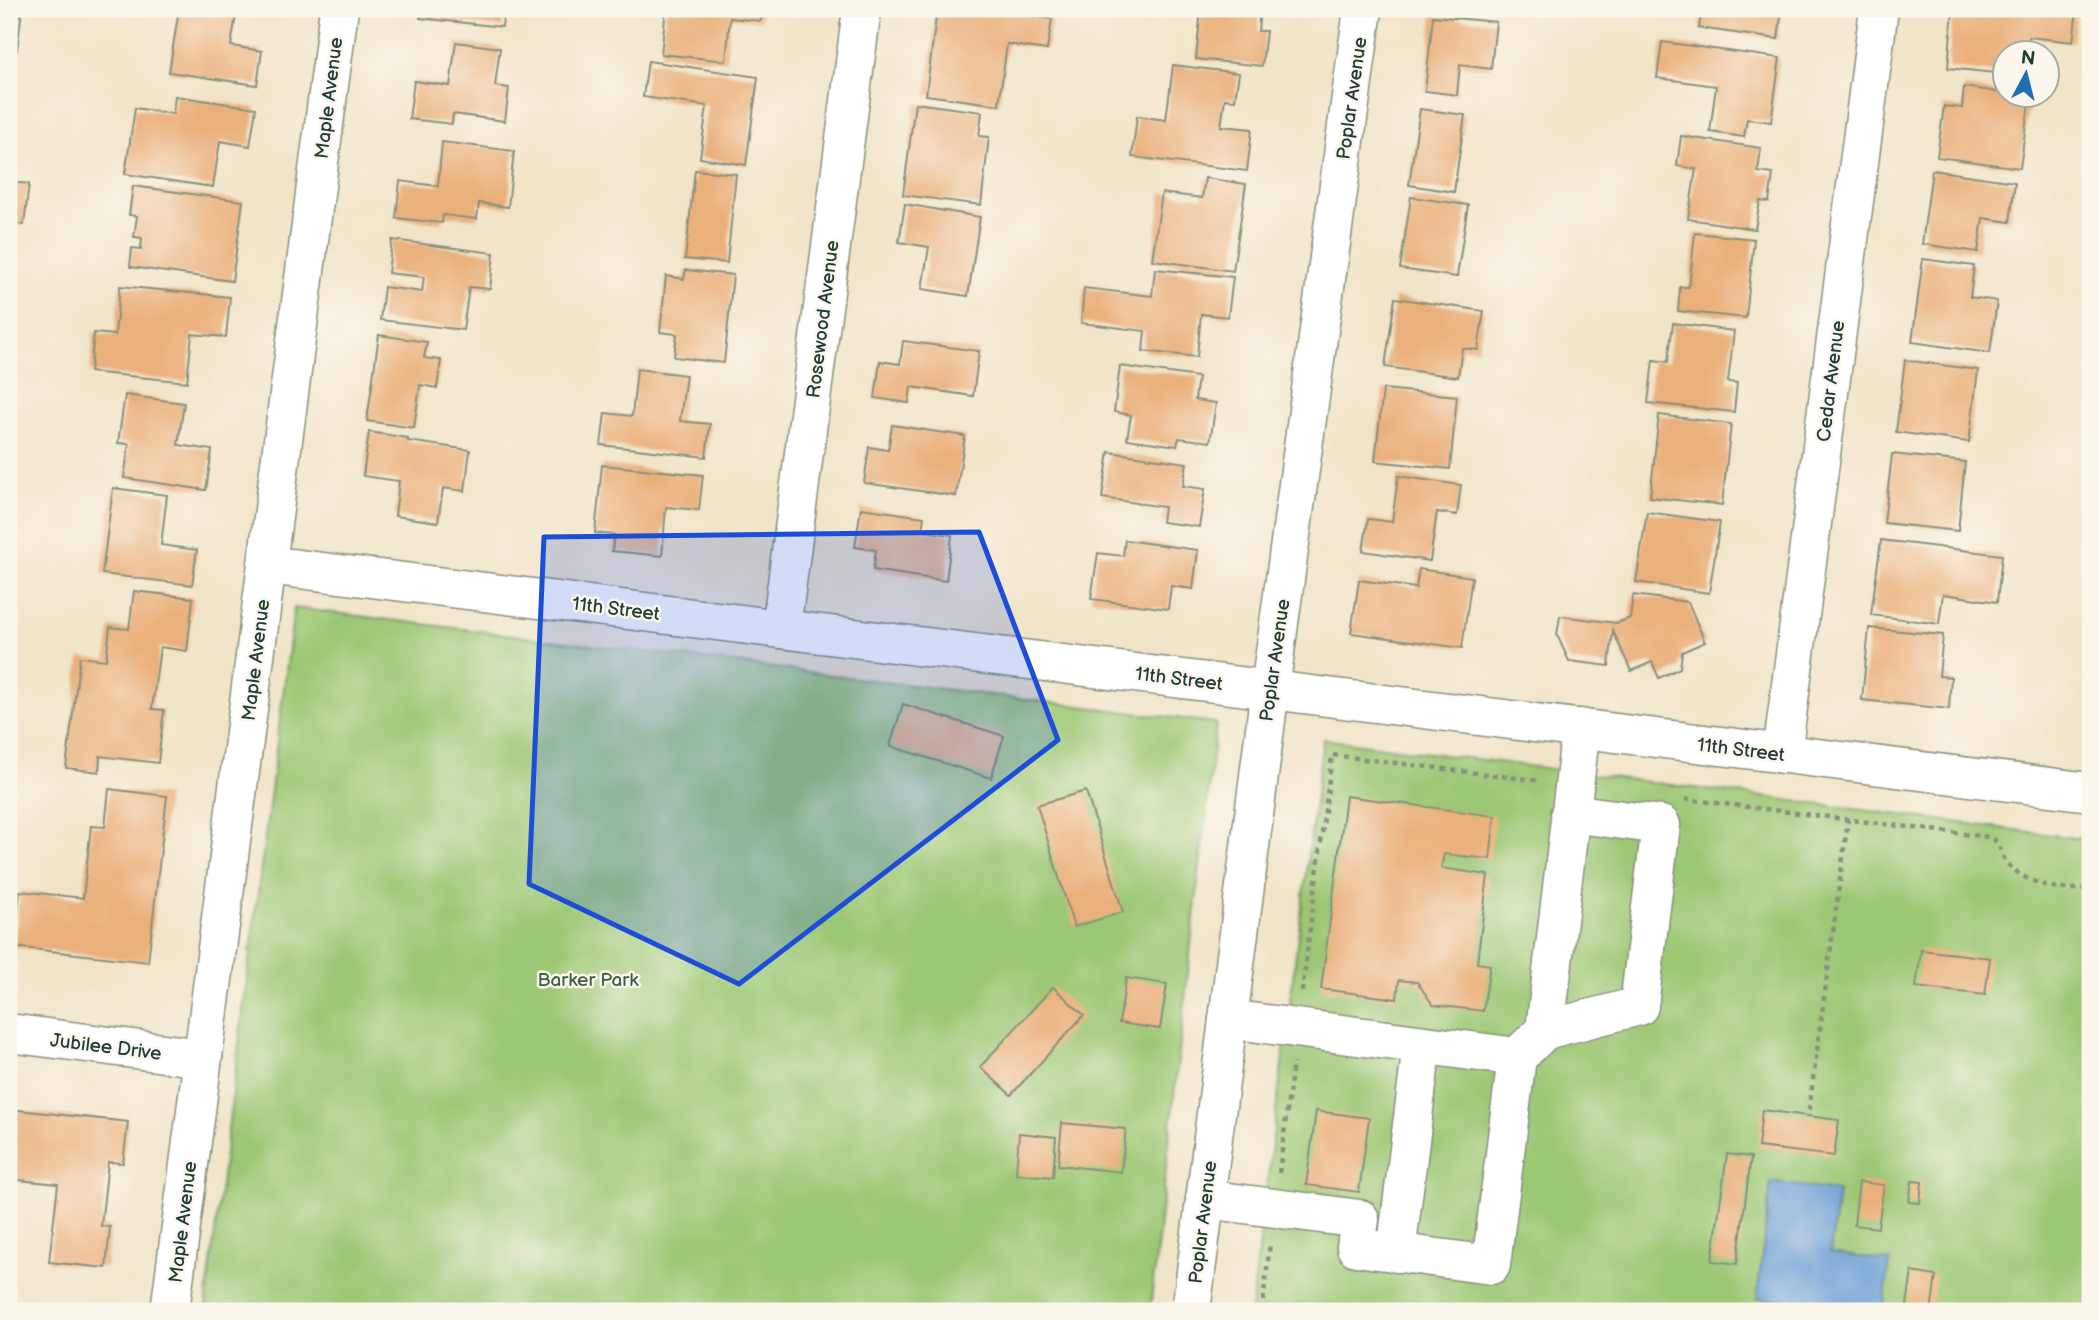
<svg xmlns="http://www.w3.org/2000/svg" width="2099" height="1320" font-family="'Balsamiq Sans',sans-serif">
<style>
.green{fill:#9cc774;stroke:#5e8254;stroke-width:2}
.water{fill:#6a9ed6;stroke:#446e85;stroke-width:2}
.building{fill:#eab07b}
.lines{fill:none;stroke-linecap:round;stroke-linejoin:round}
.minor-casing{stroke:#88907e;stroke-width:41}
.major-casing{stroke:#88907e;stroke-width:41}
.path{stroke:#88907e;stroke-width:4.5;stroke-dasharray:5 5;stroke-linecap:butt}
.minor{stroke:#fff;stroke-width:38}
.major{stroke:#fff;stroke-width:38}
.marked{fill:#1d4ed8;fill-opacity:0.2;stroke:#1d4ed8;stroke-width:5;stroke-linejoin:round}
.labels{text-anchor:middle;stroke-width:5;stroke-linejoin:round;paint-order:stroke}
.street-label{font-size:19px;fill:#1f3d34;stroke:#fbf7ec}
.park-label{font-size:19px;fill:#3e6044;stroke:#fbf7ec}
</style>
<rect width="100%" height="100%" fill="#fbf7ec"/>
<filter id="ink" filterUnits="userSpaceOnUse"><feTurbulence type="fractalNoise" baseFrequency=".0143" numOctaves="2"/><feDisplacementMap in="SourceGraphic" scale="14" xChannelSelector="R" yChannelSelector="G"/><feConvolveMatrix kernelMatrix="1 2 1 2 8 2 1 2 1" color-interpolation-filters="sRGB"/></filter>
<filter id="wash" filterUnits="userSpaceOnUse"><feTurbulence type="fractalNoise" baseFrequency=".00686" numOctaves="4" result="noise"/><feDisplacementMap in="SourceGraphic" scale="28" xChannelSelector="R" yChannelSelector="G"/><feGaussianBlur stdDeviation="1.57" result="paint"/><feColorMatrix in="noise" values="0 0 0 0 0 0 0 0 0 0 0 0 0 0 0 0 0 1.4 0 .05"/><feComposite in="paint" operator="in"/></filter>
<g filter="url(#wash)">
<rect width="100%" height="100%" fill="#f1e4c8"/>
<g class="green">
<path d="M294,608L1216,723L1150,1311H205Z"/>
<path d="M1323,739L2090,840V1311H1251Z"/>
</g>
<path class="water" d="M1771,1182L1838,1191L1830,1253L1890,1261L1883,1311H1863L1757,1298Z"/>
<g id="blocks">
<g class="building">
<path d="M9,9H22L17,51L9,50Z"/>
<path d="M179,9H237L231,46L262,51L257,85L169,72Z"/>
<path d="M421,9H504L502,27L420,18Z"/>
<path d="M666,9H763L761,21L730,18L726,61L661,54Z"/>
<path d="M937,9H981L1052,19L1047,50L1007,44L999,105L926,95Z"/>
<path d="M1201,9H1260L1258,31H1266L1262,66L1196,59Z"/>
<path d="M1702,9H1782L1778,39L1699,28Z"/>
<path d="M1953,9H2077L2073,42L2029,37L2027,52H2004V74L1948,68Z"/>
<path d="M1433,16L1496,22L1491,69L1460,65L1457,95L1425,91Z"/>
<path d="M456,42L500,48L495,86L509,88L505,121L453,114L452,124L409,119L414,81L450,86Z"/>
<path d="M1662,42L1780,58L1771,122L1747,119L1744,137L1710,132L1716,86L1657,78Z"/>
<path d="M648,61L758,77L746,165L700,158L707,106L643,97Z"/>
<path d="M1173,65L1239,73L1235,100L1225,99L1221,126L1252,129L1247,171L1132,157L1137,116L1166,120Z"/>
<path d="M1964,87L2004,93V94L2030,96L2020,168L1937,157L1944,106L1962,108Z"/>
<path d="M175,96L256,108L250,146L220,141L213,187L125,174L135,108L173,114Z"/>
<path d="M915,103L982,112L979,136L989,137L981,205L903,195Z"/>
<path d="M1420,109L1465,115L1454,192L1409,185Z"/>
<path d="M1681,136L1761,148L1758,172L1773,174L1769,202L1760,201L1755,229L1688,219L1696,169L1677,166Z"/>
<path d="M442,142L514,151L508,207L479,203L477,219L443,215L442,223L396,218L400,181L438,186Z"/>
<path d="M695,170L736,174L727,263L685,259Z"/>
<path d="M1932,170L2015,182L2010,222L1983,218L1978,252L1922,244Z"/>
<path d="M1205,178L1246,184L1233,271L1152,260L1162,193L1202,198Z"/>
<path d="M9,182L29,184L24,225L9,223Z"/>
<path d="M133,186L243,201L232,281L130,267L132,248L141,249L142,238L134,237L137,216L129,215Z"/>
<path d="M1411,197L1468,205L1457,277L1400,269Z"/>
<path d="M905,204L980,217L968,296L922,289L929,247L899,242Z"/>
<path d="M1695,233L1754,239L1746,318L1678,311L1680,287H1689Z"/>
<path d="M392,240L494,253L490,289L469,287L463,330L380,320L384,287L422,292L424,277L388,273Z"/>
<path d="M1923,259L1974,266L1970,297L1997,301L1990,353L1912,342Z"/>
<path d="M1155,269L1233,277L1228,317L1201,314L1197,357L1143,351L1145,331L1081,323L1084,288L1152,296Z"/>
<path d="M686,270L733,275L724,363L674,357L677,334L660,332L666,276L684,279Z"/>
<path d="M120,286L230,297L226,337L192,334L187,382L90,372L94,333L115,335Z"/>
<path d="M1395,298L1484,311L1478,350L1462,348L1458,377L1385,367Z"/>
<path d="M1673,323L1734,331L1728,382L1737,383L1734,412L1648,403L1653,360L1668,362Z"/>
<path d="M379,335L427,342L424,358L441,360L437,388L420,385L414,428L367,421Z"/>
<path d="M903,341L979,351L973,396L911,387L909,403L875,398L880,361L900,364Z"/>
<path d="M1905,360L1978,370L1969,442L1896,432Z"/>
<path d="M1120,366L1198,377L1195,400L1216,403L1210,442L1179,438L1177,446L1127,439L1131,415L1114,412Z"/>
<path d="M637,369L686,375L680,421L710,424L706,457L601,445L605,413L632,416Z"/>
<path d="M1383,389L1457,396L1450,469L1375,461Z"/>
<path d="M125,395L184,403L178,445L212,450L206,490L124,478L129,444L118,443Z"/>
<path d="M1659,415L1731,424L1722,505L1650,497Z"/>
<path d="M892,425L965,436L956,496L864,483L869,447L888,450Z"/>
<path d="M369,432L408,438V441L470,450L465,491L443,488L438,522L395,516L399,481L363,476Z"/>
<path d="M1109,452L1187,463L1183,486L1205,489L1199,527L1162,522L1164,507L1102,498Z"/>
<path d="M1892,454L1965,462L1958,531L1884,523Z"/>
<path d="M602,465L703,475L699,510L666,507L662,556L612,551L614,535L595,533Z"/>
<path d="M1398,476L1461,485L1457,515L1437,512L1430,561L1363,551L1368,519L1392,522Z"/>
<path d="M113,488L167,495L161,545L197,550L192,585L102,574Z"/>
<path d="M861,508L924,517L922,531L952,535L946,581L873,570L876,550L855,547Z"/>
<path d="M1647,512L1720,522L1709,593L1636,582Z"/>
<path d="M1125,540L1198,550L1193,589L1171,586L1168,609L1091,599L1098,553L1123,556Z"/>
<path d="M1881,540L2002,555L1997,602L1943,594L1939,624L1871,615Z"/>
<path d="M1419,569L1472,577L1462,648L1351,633L1359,580L1416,588Z"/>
<path d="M134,591L193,598L187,651L160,647L152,709L164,710L158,763L100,756L99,772L66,768L80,657L106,660L110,627L129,629Z"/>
<path d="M1633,595L1688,602L1705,642L1682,652L1680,668L1659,678L1652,662L1631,671L1613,631L1609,666L1569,661L1557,635L1560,616L1617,623L1630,618Z"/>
<path d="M1869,628L1943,635L1939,676L1951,677L1949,709L1862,700Z"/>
<path d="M903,704L1004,736L991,778L890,746Z"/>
<path d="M109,789L167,796L148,962L14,947L20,891L83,898L91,826L105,827Z"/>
<path d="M1086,791L1123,912L1074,927L1037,805Z"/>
<path d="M1346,796L1495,816L1490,859L1444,854L1441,868L1488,875L1477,963L1490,965L1483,1011L1433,1005L1417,982L1399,980L1397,999L1321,989Z"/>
<path d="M1921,950L1990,958L1985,995L1916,987Z"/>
<path d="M1126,978L1167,984L1160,1029L1119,1023Z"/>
<path d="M1053,987L1084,1015L1011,1095L980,1067Z"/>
<path d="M9,1109L128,1122L123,1163L108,1162L101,1226L110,1227L106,1268L49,1262L58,1184L9,1179Z"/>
<path d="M1762,1110L1839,1120L1834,1156L1758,1147Z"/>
<path d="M1316,1111L1369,1118L1359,1192L1306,1185Z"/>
<path d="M1062,1123L1126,1129L1121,1172L1058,1165Z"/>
<path d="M1019,1133L1056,1137L1053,1177L1016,1174Z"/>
<path d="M1727,1154L1751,1157L1737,1264L1712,1261Z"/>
<path d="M1912,1181L1922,1182L1920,1203L1909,1202Z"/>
<path d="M1859,1182L1884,1185L1878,1228L1854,1225Z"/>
<path d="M1912,1272L1936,1276L1931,1311H1906Z"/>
</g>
</g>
</g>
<g filter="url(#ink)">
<use href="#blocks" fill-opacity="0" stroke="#88907e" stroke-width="2"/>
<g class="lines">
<g class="minor-casing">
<g id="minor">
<path d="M267,565L2090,792"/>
<path d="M781,629L862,9"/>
<path d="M1782,754L1879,9"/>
<path d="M1228,1019L1517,1057"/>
<path d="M1545,1030L1581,728"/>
<path d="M9,1033L203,1058"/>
<path d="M1205,1199L1360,1219L1356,1247L1491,1265L1517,1057L1545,1030L1639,1006L1661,825L1570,813"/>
<path d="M1396,1253L1422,1045"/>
<path d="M170,1311L339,9"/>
</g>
</g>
<g class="major-casing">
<path id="major" d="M1191,1311L1270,689L1363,9"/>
</g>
<g class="path">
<path d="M1685,799L1988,837C2002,842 1999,853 2007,863C2026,885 2062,892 2090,888"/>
<path d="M1302,992L1332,755L1541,781"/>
<path d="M1809,1110L1848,820"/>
<path d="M1279,1173L1293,1063"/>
<path d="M1262,1311L1270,1244"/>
</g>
<use href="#minor" class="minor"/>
<use href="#major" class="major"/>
</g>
</g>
<path class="marked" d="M979,532L1058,740L739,984L529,884L544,537Z"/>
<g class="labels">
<g class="street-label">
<text transform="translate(328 98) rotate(-83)" y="7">Maple Avenue</text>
<text transform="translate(1351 98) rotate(-82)" y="7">Poplar Avenue</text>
<text transform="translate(822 319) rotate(-83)" y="7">Rosewood Avenue</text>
<text transform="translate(1830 381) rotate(-83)" y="7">Cedar Avenue</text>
<text transform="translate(616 608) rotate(7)" y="7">11th Street</text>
<text transform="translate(255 660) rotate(-83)" y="7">Maple Avenue</text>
<text transform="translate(1274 660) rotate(-82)" y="7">Poplar Avenue</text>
<text transform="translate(1179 678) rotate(7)" y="7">11th Street</text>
<text transform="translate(1741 749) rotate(7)" y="7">11th Street</text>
<text transform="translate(106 1046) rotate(7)" y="7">Jubilee Drive</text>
<text transform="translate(182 1222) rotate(-83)" y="7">Maple Avenue</text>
<text transform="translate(1202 1222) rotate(-83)" y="7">Poplar Avenue</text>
</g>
<g class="park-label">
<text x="588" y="986">Barker Park</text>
</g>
</g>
<rect width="2099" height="1320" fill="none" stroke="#fbf7ec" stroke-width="35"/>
<g transform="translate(2026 74) rotate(7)"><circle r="33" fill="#fbf7ec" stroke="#a3ada2" stroke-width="2"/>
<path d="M0-5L12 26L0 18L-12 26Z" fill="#1f6fb2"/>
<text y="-10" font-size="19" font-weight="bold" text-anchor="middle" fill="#1f3d34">N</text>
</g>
</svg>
